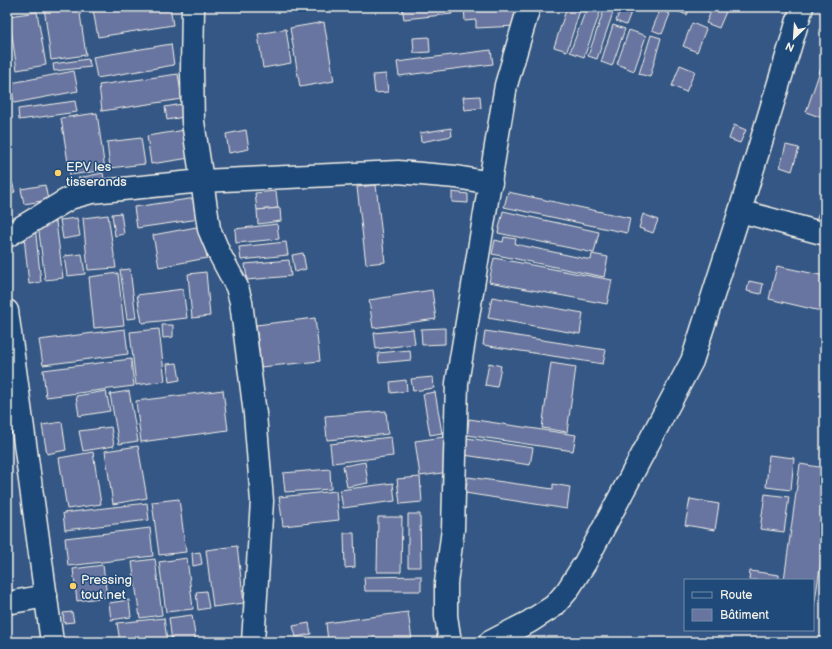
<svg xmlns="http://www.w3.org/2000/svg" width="832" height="649" font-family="'Balsamiq Sans',sans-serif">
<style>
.building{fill:#6875a0;stroke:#f4f1e8}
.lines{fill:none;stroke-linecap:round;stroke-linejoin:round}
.minor-casing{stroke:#f4f1e8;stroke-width:25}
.minor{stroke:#1f4a7a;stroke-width:22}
.poi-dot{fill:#ffd166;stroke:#1f4a7a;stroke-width:1.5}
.labels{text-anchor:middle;stroke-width:3;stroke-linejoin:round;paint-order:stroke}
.poi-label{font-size:13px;fill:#f4f1e8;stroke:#1f4a7a;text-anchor:start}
</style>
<rect width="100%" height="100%" fill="#355785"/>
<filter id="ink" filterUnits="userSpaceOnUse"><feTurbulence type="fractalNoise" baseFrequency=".025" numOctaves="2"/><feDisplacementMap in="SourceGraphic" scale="8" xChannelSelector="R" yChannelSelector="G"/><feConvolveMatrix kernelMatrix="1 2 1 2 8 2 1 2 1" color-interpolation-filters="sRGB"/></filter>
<g filter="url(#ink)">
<g class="building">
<path d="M44,7H79L86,55L51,60Z"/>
<path d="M111,7H170L173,25L98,37L93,10Z"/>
<path d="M402,7H451L452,14L404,19Z"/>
<path d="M464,7H516L517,26L476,28V20L465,21Z"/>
<path d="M567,7H581L567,51L554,47Z"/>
<path d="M587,7H602L584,57L570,52Z"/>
<path d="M605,7H615L597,59L588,56Z"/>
<path d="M621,7H633L626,25L616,21Z"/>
<path d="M673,7H690L687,15L672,9Z"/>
<path d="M713,7H728L719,28L706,23Z"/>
<path d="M660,10L670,14L662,34L652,30Z"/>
<path d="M37,12L46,65L17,70L9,16Z"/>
<path d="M324,22L334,81L300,87L290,28Z"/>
<path d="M692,23L706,29L697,52L683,46Z"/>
<path d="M613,25L625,29L612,66L601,62Z"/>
<path d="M286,29L291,63L263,68L258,34Z"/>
<path d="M629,30L646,36L634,71L617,64Z"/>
<path d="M651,35L661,38L650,77L639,74Z"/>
<path d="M429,37L430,52L414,53L413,38Z"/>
<path d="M171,44L174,65L97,78L93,57Z"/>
<path d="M491,50L493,64L399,76L397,62Z"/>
<path d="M88,59L91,67L54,71L53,64Z"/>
<path d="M680,65L695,71L686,92L672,86Z"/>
<path d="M822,65L825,66V119L806,112Z"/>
<path d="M74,71L78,91L14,103L11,83Z"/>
<path d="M178,74L182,99L102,111L99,85Z"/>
<path d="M386,74L388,92L375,93L373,75Z"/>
<path d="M480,96L481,108L465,110L463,97Z"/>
<path d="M75,101L77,112L19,120L18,109Z"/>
<path d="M182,104L184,117L167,120L165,107Z"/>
<path d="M97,113L105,170L70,175L61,118Z"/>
<path d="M734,125L746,130L740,143L729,139Z"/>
<path d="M451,128L452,136L421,142L420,133Z"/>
<path d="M185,130L190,158L151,164L147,136Z"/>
<path d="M246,130L249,149L229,153L226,134Z"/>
<path d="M141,138L145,164L110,168L107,142Z"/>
<path d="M786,145L799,148L792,171L780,167Z"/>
<path d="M103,173L105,185L81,190L78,178Z"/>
<path d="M12,182L15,192L7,194V183Z"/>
<path d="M45,185L48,200L24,204L21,189Z"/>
<path d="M376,185L385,262L366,264L357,187Z"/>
<path d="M276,191L278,208L257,210L255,193Z"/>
<path d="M452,192L468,194V203L452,202Z"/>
<path d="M508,192L630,218L627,233L504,207Z"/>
<path d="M196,198L199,219L137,228L134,207Z"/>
<path d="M824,199H825V223L816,220Z"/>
<path d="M280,208L281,221L258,224L257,210Z"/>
<path d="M503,211L599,232L594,253L498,233Z"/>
<path d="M121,213L124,234L115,236L112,214Z"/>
<path d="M643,214L658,220L653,233L639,228Z"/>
<path d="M108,215L116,268L88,270L83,218Z"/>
<path d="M77,218L80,236L63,239L60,220Z"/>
<path d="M56,222L63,278L45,280L38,224Z"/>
<path d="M277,224L279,239L236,243L235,229Z"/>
<path d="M35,226L41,282L29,284L23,227Z"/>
<path d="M202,226L207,258L159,267L153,235Z"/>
<path d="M504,237L516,239L515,244L591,260L592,254L608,257L604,277L492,254L495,240L503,242Z"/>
<path d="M286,242L288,255L241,260L239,247Z"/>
<path d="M303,253L306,269L295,272L292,255Z"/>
<path d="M82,254L85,274L67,276L64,256Z"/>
<path d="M494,258L612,280L607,304L489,282Z"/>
<path d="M289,260L291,276L247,280L245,264Z"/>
<path d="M777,266L825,276V312L769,299Z"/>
<path d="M130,269L136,318L127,319L120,270Z"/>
<path d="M206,272L210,316L192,318L188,274Z"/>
<path d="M118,273L124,325L94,328L89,277Z"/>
<path d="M749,281L763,284L761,294L747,291Z"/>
<path d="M183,289L187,318L142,323L137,295Z"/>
<path d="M432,290L436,319L373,328L369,300Z"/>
<path d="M492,297L583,313L580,334L488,318Z"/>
<path d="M315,318L320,361L261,367L256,325Z"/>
<path d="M162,325H173V337L163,338Z"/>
<path d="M445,328V344L422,345L421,329Z"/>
<path d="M125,329L128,354L43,365L39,340Z"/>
<path d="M159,329L165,381L136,385L130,332Z"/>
<path d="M413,329L415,344L376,349L374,333Z"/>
<path d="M485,331L606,350L603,364L483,345Z"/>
<path d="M410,350L411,360L379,363L378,353Z"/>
<path d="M131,359L134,386L46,397L43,370Z"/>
<path d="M177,363L180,380L169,382L167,364Z"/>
<path d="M489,363L501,366L497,387L485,385Z"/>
<path d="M551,363L576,367L567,432L542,428Z"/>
<path d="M433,377L434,388L413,391L411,379Z"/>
<path d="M406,380L407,391L391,393L390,382Z"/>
<path d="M223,390L228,430L141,442L136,401Z"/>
<path d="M106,391L110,411L79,416L76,396Z"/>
<path d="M129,391L138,441L119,444L110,394Z"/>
<path d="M435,392L442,433L430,435L423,394Z"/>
<path d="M386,411L388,434L327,440L325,416Z"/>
<path d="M469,419L576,435L573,451L467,435Z"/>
<path d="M62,422L66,450L47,454L42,425Z"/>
<path d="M111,427L114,446L83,451L79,431Z"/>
<path d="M391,437L393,456L332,463L330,444Z"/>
<path d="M444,437L449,472L420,476L415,441Z"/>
<path d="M467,438L533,448L530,465L464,455Z"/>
<path d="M138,446L147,498L113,504L105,451Z"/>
<path d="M93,452L101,504L67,509L59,458Z"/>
<path d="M769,455L794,458L791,490L766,487Z"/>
<path d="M365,462L368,483L347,487L343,466Z"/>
<path d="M800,464L825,468V536L814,607L813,580H784Z"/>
<path d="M330,469L331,489L285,492L283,473Z"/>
<path d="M420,477L422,502L400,504L397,479Z"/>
<path d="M468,477L553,489V484L570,487L567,509L465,493Z"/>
<path d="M393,483L395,501L343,508L340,490Z"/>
<path d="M336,491L339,520L283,526L279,497Z"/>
<path d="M765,494L789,497L784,532L760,529Z"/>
<path d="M179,499L186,552L159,555L152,502Z"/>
<path d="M690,499L719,504L715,530L685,525Z"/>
<path d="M147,503L149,520L65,530L63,513Z"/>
<path d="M408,514H420L421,567H408Z"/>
<path d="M378,517H402L401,572H377Z"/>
<path d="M150,528L153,556L68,566L65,538Z"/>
<path d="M344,533H354L355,567L345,568Z"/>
<path d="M237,546L244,603L213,607L206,550Z"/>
<path d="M200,552L202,564L193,566L192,553Z"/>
<path d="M187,558L193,609L166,612L159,562Z"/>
<path d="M155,559L162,615L140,618L132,562Z"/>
<path d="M103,565L107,597L77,601L73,569Z"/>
<path d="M750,571L779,575V580H749Z"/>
<path d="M421,576V591H365L364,577Z"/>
<path d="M206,591L209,608L198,610L196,592Z"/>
<path d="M129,600L131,617L111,620L109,603Z"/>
<path d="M72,612L74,622L64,623L63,613Z"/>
<path d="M408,612L412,640L397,642H328L326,623Z"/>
<path d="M192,615L196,642H172L169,618Z"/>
<path d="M164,618L167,640L148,642H120L117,623Z"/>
<path d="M309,623L311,634L296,637L293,626Z"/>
<path d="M22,638L23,642H7V640Z"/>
</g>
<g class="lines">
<g class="minor-casing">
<g id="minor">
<path d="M740,211L825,234"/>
<path d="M7,236L70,198L92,192L202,181L193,122L192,71L193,7"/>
<path d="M7,311L52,642"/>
<path d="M7,603L46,596"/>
<path d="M253,642L262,501L255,414L241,302L237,287L219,253L209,229L202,181L398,172L456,177L491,183"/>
<path d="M450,642L446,616V583L453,529L457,383L506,85L529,7"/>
<path d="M490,642L529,622L554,606L567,591L585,563L692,361L740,211L802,7"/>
</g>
</g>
<use href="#minor" class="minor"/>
</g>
</g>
<g class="poi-dot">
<circle cx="58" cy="173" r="4"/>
<circle cx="73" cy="586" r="4"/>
</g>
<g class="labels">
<g class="poi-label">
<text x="66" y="171">EPV les<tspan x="66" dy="15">tisserands</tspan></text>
<text x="81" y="584">Pressing<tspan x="81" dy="15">tout net</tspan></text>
</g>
</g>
<rect width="832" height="649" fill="none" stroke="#1f4a7a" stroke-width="24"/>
<rect x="12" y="12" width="808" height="625" fill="none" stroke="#f4f1e8" stroke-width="1.5" filter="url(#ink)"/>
<rect x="684" y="579" width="130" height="52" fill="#1f4a7a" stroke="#748da6"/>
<rect x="692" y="592" width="20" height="6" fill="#1f4a7a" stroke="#748da6"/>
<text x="720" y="599" font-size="12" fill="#f4f1e8">Route</text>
<rect x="692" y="609" width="20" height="12" fill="#6875a0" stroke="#748da6"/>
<text x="720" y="619" font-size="12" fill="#f4f1e8">Bâtiment</text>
<g transform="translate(794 38) rotate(205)" stroke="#1f4a7a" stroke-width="3" paint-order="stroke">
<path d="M0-3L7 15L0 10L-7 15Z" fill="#f4f1e8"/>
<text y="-6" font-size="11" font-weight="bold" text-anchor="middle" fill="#f4f1e8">N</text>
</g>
</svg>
